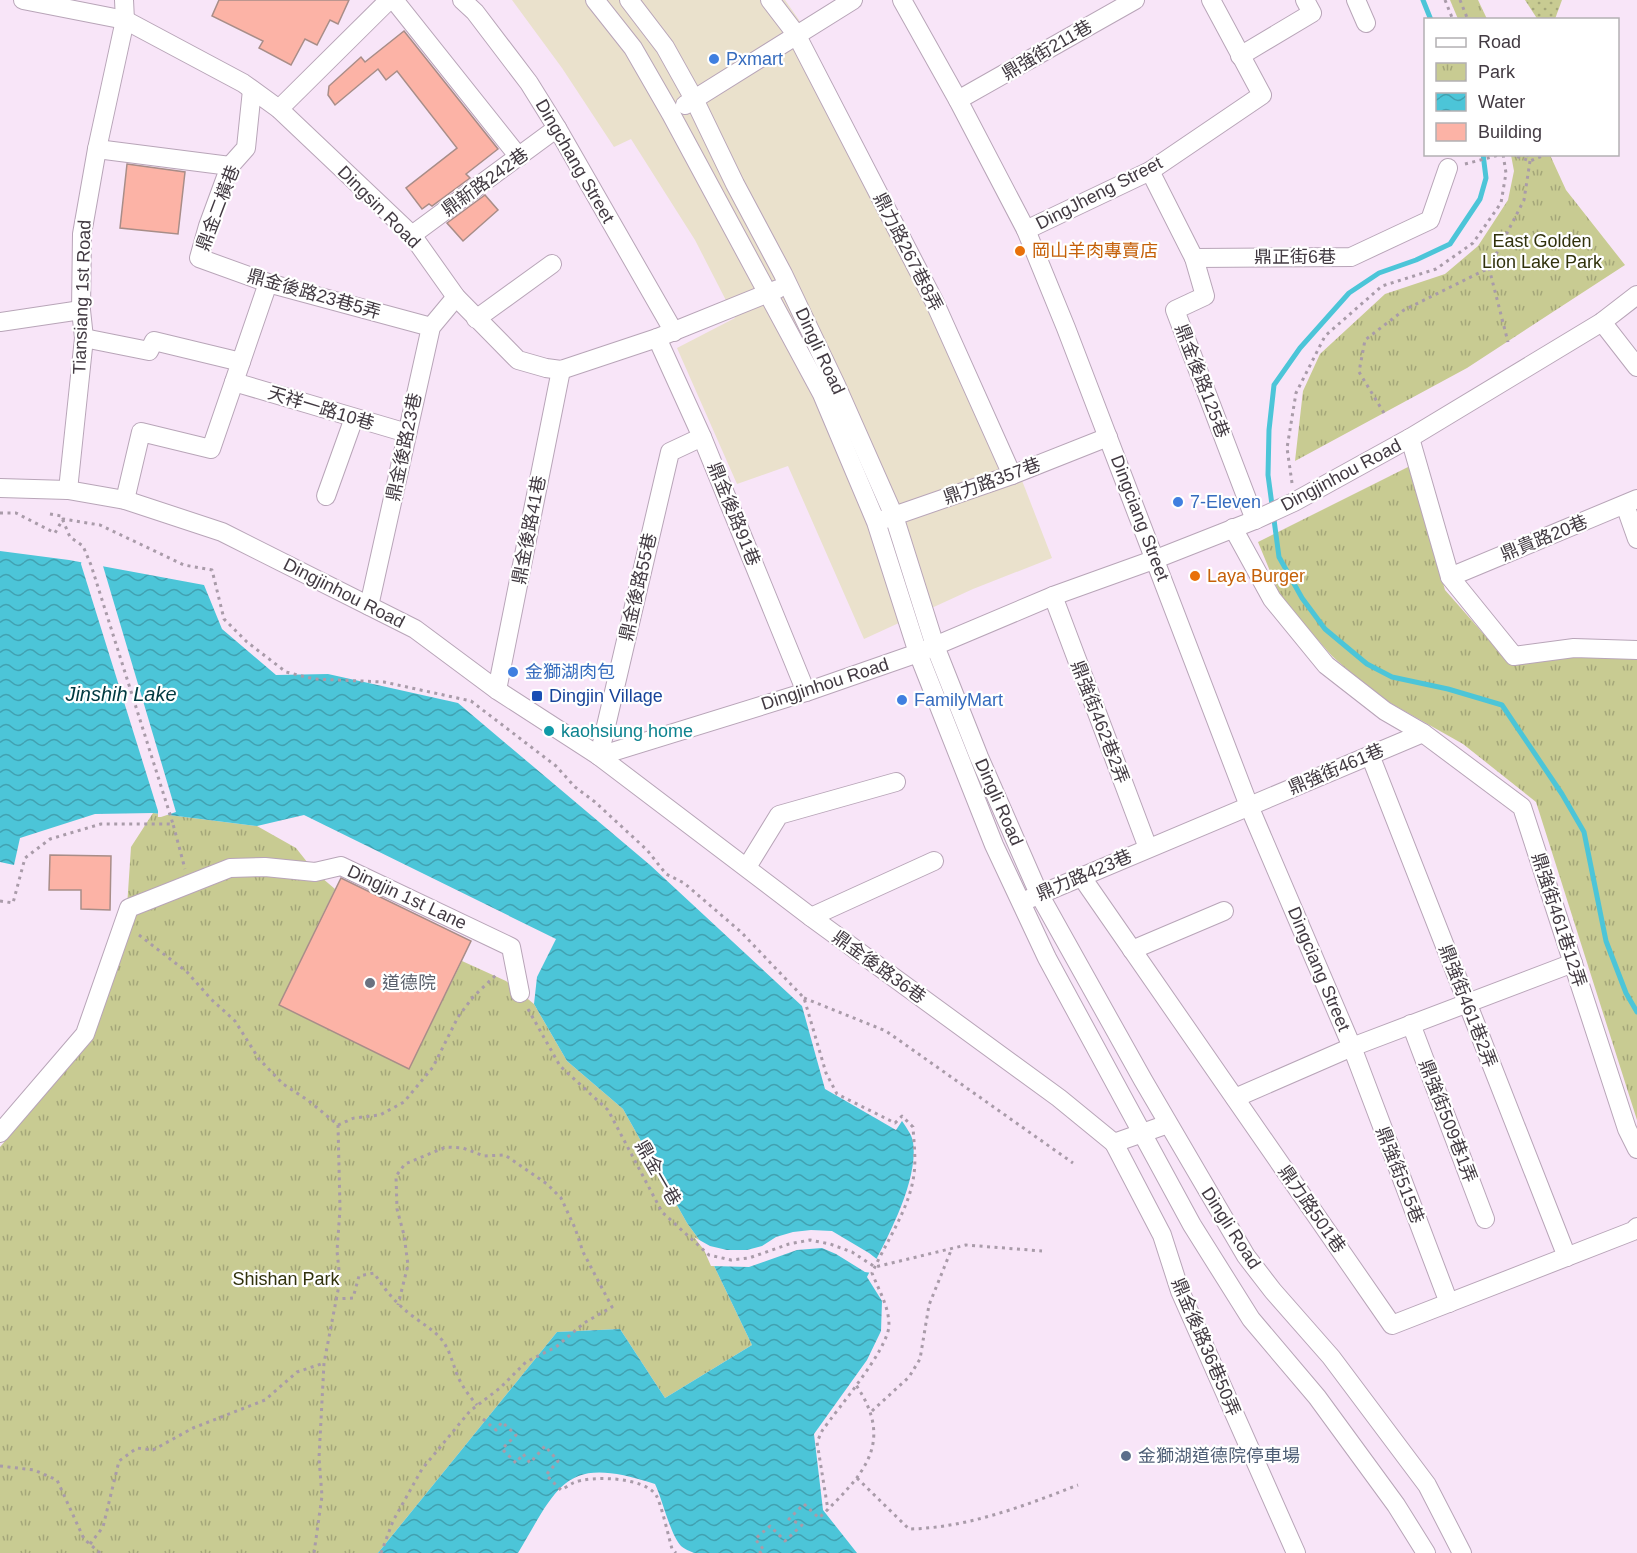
<svg xmlns="http://www.w3.org/2000/svg" width="1637" height="1553" font-family="Helvetica,'Noto Sans TC',sans-serif">
<style>
.commercial{fill:#eae1cc}
.grass{fill:url(#grass-dots)}
.park{fill:url(#park-tufts)}
.water{fill:url(#water-waves)}
.pier{fill:#f8e5f8}
.lines{fill:none;stroke-linecap:round;stroke-linejoin:round}
.stream{stroke:#4cc5d8;stroke-width:5}
.building{fill:#fcb3a6;stroke:#a88d88;stroke-width:1.5}
.minor-casing{stroke:#b8a5b8;stroke-width:20}
.path{stroke:#a99ba9;stroke-width:3;stroke-dasharray:3 4.5;stroke-linecap:butt}
.minor{stroke:#fff;stroke-width:18}
.shop-dot{fill:#3f7fe0;stroke:#fff;stroke-width:2}
.food-dot{fill:#e8710a;stroke:#fff;stroke-width:2}
.transit-dot{fill:#1a4fb4;stroke:#fff;stroke-width:2}
.culture-dot{fill:#0f9aa8;stroke:#fff;stroke-width:2}
.worship-dot{fill:#6b7280;stroke:#fff;stroke-width:2}
.service-dot{fill:#5c6f8a;stroke:#fff;stroke-width:2}
.labels{text-anchor:middle;stroke-width:4.5;stroke-linejoin:round;paint-order:stroke}
.street-label{font-size:18px;fill:#423a42;stroke:#fff}
.shop-label{font-size:18px;fill:#366cbe;stroke:#fff;text-anchor:start}
.park-label{font-size:18px;fill:#31320c;stroke:#fff}
.food-label{font-size:18px;fill:#c56008;stroke:#fff;text-anchor:start}
.transit-label{font-size:18px;fill:#164399;stroke:#fff;text-anchor:start}
.culture-label{font-size:18px;fill:#0d838f;stroke:#fff;text-anchor:start}
.worship-label{font-size:18px;fill:#5b616d;stroke:#fff;text-anchor:start}
.service-label{font-size:18px;fill:#4e5e75;stroke:#fff;text-anchor:start}
.water-label{font-size:20px;font-style:italic;fill:#003941;stroke:#fff}
</style>
<defs>
<pattern id="grass-dots" width="8" height="8" patternUnits="userSpaceOnUse" patternTransform="scale(1.5)"><rect width="8" height="8" fill="#c8cb92"/><path d="M2 2h.1M6 6h.1" fill="none" stroke="#a4a679" stroke-width="1.8" stroke-linecap="round"/></pattern>
<pattern id="park-tufts" width="24" height="20" patternUnits="userSpaceOnUse" patternTransform="scale(1.5)"><rect width="24" height="20" fill="#c8cb92"/><path d="M3 7l-1-3M5 7V3M7 7l1-3M15 17l-1-3M17 17v-4M19 17l1-3" fill="none" stroke="#a4a679"/></pattern>
<pattern id="water-waves" width="16" height="10" patternUnits="userSpaceOnUse" patternTransform="scale(1.5)"><rect width="16" height="10" fill="#4cc5d8"/><path d="M0 5q4-4 8 0t8 0" fill="none" stroke="#41a1b1"/></pattern>
</defs>
<rect width="100%" height="100%" fill="#f8e5f8"/>
<path class="commercial" d="M512,0H785L799,20L1016,465L1052,558L973,589L864,639L788,466L737,484L677,348L735,318L695,240L631,139L614,147L562,68Z"/>
<path class="grass" d="M1525,0H1562L1555,19L1538,20Z"/>
<g class="park">
<path d="M1450,0H1478L1487,19H1458Z"/>
<path d="M1511,155H1550L1566,190L1625,265L1467,368L1295,461L1303,391L1320,354L1385,294L1445,274L1478,246L1508,200L1514,171Z"/>
<path d="M1410,466L1445,590L1511,665L1577,656L1637,657V1120L1536,802L1463,744L1376,695L1332,656L1281,598L1258,542Z"/>
<path d="M153,813L257,826L296,848L315,872L335,889L279,1005L409,1069L462,961L506,981L534,1004L567,1061L623,1109L687,1223L706,1249L752,1345L665,1398L620,1329L557,1332L378,1553H0V1147L92,1040L106,991L125,937L131,847Z"/>
</g>
<path class="water" d="M0,551L69,560L204,585L222,629L276,675L328,674L458,703L650,865L802,1006L825,1089L896,1130L902,1121C906,1127 912,1135 913,1142C919,1182 885,1242 867,1277L882,1301L881,1331L867,1360L814,1434L823,1510L857,1553H694C690,1551 684,1549 681,1546C670,1534 663,1501 655,1484C566,1455 560,1482 518,1553H378L557,1332L620,1329L665,1398L752,1345L706,1249L687,1223L623,1109L567,1061L534,1004L537,977L556,939L304,815L257,826L153,813L95,814L20,838L14,865L0,862Z"/>
<g class="pier">
<path d="M82,559L99,563L103,566L176,812L161,817H158V811L81,564Z"/>
<path d="M811,1230L832,1231L869,1253L878,1260L872,1273L865,1272L836,1254L822,1248L797,1250L749,1267L711,1266L704,1250L694,1237L710,1246L727,1250H747L762,1246L776,1237L793,1232Z"/>
</g>
<g class="lines">
<g class="stream">
<path d="M1423,0L1431,20"/>
<path d="M1483,154L1486,178L1480,199L1450,244L1416,260L1379,273L1349,293L1300,348L1274,385L1269,430L1268,475L1279,557L1302,598L1325,629L1367,664L1392,677L1448,689L1502,705L1562,794L1584,832L1606,941L1626,993L1637,1012"/>
</g>
</g>
<g class="building">
<path d="M219,0H349L338,24L330,20L317,45L305,39L291,65L259,48L263,41L212,16Z"/>
<path d="M404,31L498,149L466,174L470,178L432,206L429,204L422,209L406,188L457,148L397,71L386,80L378,69L335,105L328,95L329,86L361,57L365,62Z"/>
<path d="M127,164L185,172L178,234L120,228Z"/>
<path d="M485,195L498,210L463,241L447,223Z"/>
<path d="M50,855L111,856L110,910L81,909V890H49Z"/>
<path d="M341,878L471,941L409,1069L279,1005Z"/>
</g>
<g class="lines">
<g class="minor-casing">
<g id="minor">
<path d="M23,0L125,20L243,83L279,109L412,235L456,297L518,360L546,368L561,370L657,338L778,289"/>
<path d="M394,0L519,157"/>
<path d="M462,0L475,12L529,83L557,128L674,332"/>
<path d="M595,0L633,48L671,114L822,394L876,522L918,653L994,845L1047,958L1192,1225L1251,1319L1317,1397L1396,1505L1426,1553"/>
<path d="M629,0L665,47L694,99L735,184L783,274L836,385L894,516L935,646L979,757L1039,894L1143,1080L1246,1256L1273,1291L1331,1357L1427,1485L1462,1553"/>
<path d="M770,0L796,34L934,301L1012,475"/>
<path d="M902,0L958,100L1026,230L1066,328L1249,806L1352,1047L1449,1303"/>
<path d="M1356,0L1366,23"/>
<path d="M1240,56L1312,13L1305,0"/>
<path d="M252,90L246,148L230,166L208,226L199,258L268,283L431,327"/>
<path d="M958,100L1135,0"/>
<path d="M685,105L853,0"/>
<path d="M279,109L389,0"/>
<path d="M97,149L230,166"/>
<path d="M1150,171L1194,258L1351,257L1430,220L1448,168"/>
<path d="M1026,230L1150,171L1262,95L1211,0"/>
<path d="M412,235L557,128"/>
<path d="M1194,258L1205,296L1175,310L1255,520"/>
<path d="M476,319L552,264"/>
<path d="M0,322L81,310"/>
<path d="M1602,322L1637,367"/>
<path d="M84,338L149,351L154,341L241,362"/>
<path d="M657,338L702,437L806,692"/>
<path d="M234,382L407,433"/>
<path d="M1410,438L1450,577L1514,656L1574,648L1637,650"/>
<path d="M0,488L68,490L125,500L222,532L415,629L497,690L599,756L811,917L1059,1098L1114,1143L1168,1124"/>
<path d="M68,490L84,338L81,310L82,234L97,149L125,20L124,0"/>
<path d="M326,496L354,418"/>
<path d="M125,500L141,432L211,449L268,283"/>
<path d="M1625,505L1637,539"/>
<path d="M885,519L1012,475L1108,437"/>
<path d="M1233,528L1272,599L1326,665L1385,711L1423,733L1522,807L1627,1129L1637,1149"/>
<path d="M1450,577L1637,499"/>
<path d="M1053,596L1148,848"/>
<path d="M369,606L431,327L456,297"/>
<path d="M497,690L561,370"/>
<path d="M1370,755L1567,1257"/>
<path d="M599,756L806,692L918,653L1053,596L1156,559L1255,520L1294,502L1410,438L1602,322L1637,295"/>
<path d="M599,756L670,452L702,437"/>
<path d="M747,867L779,815L896,782"/>
<path d="M1081,876L1392,1325L1633,1231L1637,1227"/>
<path d="M1029,899L1423,733"/>
<path d="M811,917L934,861"/>
<path d="M1132,950L1224,911"/>
<path d="M1411,1024L1485,1219"/>
<path d="M1235,1098L1352,1047L1573,963"/>
<path d="M0,1133L85,1034L129,908L230,868L265,867L315,872L341,866L511,947L520,993"/>
<path d="M1114,1143L1162,1235L1180,1291L1296,1553"/>
</g>
</g>
<g class="path">
<path d="M1445,0L1453,20"/>
<path d="M1460,0L1468,20"/>
<path d="M1510,154L1530,161L1547,154"/>
<path d="M1465,164L1503,154"/>
<path d="M1489,268L1508,342"/>
<path d="M1384,413L1359,372L1365,340L1404,310L1489,268L1524,200L1530,161L1527,154"/>
<path d="M1292,483L1287,448L1296,393L1325,336L1382,286L1436,269L1473,243L1501,203L1506,173L1503,154"/>
<path d="M0,513H16L55,533L63,519L100,525L184,565L212,570L224,619L247,642L286,672L314,679L384,682L471,701L556,766L575,787L595,802L647,850L666,874L684,883L741,932L804,998L826,1073L837,1094L895,1123L902,1116L913,1127C914,1143 916,1159 914,1174C910,1208 886,1242 872,1273C879,1291 889,1306 889,1326C887,1351 838,1408 822,1431L817,1442L828,1510"/>
<path d="M50,514L61,516L70,537L83,546L91,565L173,824"/>
<path d="M0,901L13,903L25,858L50,839L101,824H173L185,869"/>
<path d="M139,935L187,972L211,999L235,1021L259,1059L283,1084L309,1101L338,1125L340,1209L337,1251L340,1280L324,1363L319,1458L322,1496L314,1553"/>
<path d="M804,998L886,1031L1073,1163"/>
<path d="M528,1009L560,1066L608,1110L662,1212L709,1255L731,1260L749,1258L789,1244L810,1240L830,1244L852,1252L875,1267L966,1245L1042,1251"/>
<path d="M338,1125L354,1118L380,1115L404,1102L433,1067L458,1017L473,997L498,973"/>
<path d="M335,1299L353,1298L359,1276L374,1273C385,1290 397,1305 414,1317C424,1325 434,1330 442,1340C451,1352 453,1366 459,1379C464,1389 470,1397 477,1405"/>
<path d="M872,1411L909,1377L920,1359L929,1305L952,1248"/>
<path d="M483,1419L496,1430L502,1422L516,1435L502,1449L516,1463L523,1454L530,1463L545,1446L558,1461L546,1475L561,1490C565,1488 569,1485 573,1483C591,1475 644,1477 656,1495C661,1503 669,1538 672,1549L676,1553"/>
<path d="M0,1466L34,1470L57,1480L84,1539L100,1553"/>
<path d="M857,1478L909,1529C967,1528 1024,1506 1078,1485"/>
<path d="M90,1544L103,1527L119,1461L137,1448L153,1450L193,1428L265,1400L297,1372L324,1363"/>
<path d="M381,1553L393,1521L422,1469L470,1411L500,1388L526,1362L556,1347L584,1323L612,1307L583,1252L575,1228L561,1198L547,1184L505,1155L484,1156L463,1148L446,1147L405,1164L396,1176L397,1209L404,1235L408,1265L398,1305"/>
<path d="M759,1553L764,1550L755,1539L770,1526L785,1541L802,1525L789,1519L804,1504L819,1518C862,1476 896,1444 856,1385"/>
</g>
<use href="#minor" class="minor"/>
</g>
<g class="shop-dot">
<circle cx="714" cy="59" r="6"/>
<circle cx="1178" cy="502" r="6"/>
<circle cx="513" cy="672" r="6"/>
<circle cx="902" cy="700" r="6"/>
</g>
<g class="food-dot">
<circle cx="1020" cy="251" r="6"/>
<circle cx="1195" cy="576" r="6"/>
</g>
<rect class="transit-dot" x="531" y="690" width="12" height="12" rx="3"/>
<circle class="culture-dot" cx="549" cy="731" r="6"/>
<circle class="worship-dot" cx="370" cy="983" r="6"/>
<circle class="service-dot" cx="1126" cy="1456" r="6"/>
<g class="labels">
<g class="street-label">
<text transform="translate(1047 50) rotate(-30)" y="6">鼎強街211巷</text>
<text transform="translate(575 161) rotate(60)" y="6">Dingchang Street</text>
<text transform="translate(485 182) rotate(-36)" y="6">鼎新路242巷</text>
<text transform="translate(1099 193) rotate(-27)" y="6">DingJheng Street</text>
<text transform="translate(379 207) rotate(45)" y="6">Dingsin Road</text>
<text transform="translate(218 208) rotate(-69)" y="6">鼎金二橫巷</text>
<text transform="translate(908 252) rotate(63)" y="6">鼎力路267巷8弄</text>
<text x="1295" y="263">鼎正街6巷</text>
<text transform="translate(314 294) rotate(16)" y="6">鼎金後路23巷5弄</text>
<text transform="translate(82 297) rotate(-88)" y="6">Tiansiang 1st Road</text>
<text transform="translate(820 351) rotate(65)" y="6">Dingli Road</text>
<text transform="translate(1202 381) rotate(69)" y="6">鼎金後路125巷</text>
<text transform="translate(321 408) rotate(17)" y="6">天祥一路10巷</text>
<text transform="translate(404 447) rotate(-78)" y="6">鼎金後路23巷</text>
<text transform="translate(1341 475) rotate(-28)" y="6">Dingjinhou Road</text>
<text transform="translate(992 481) rotate(-20)" y="6">鼎力路357巷</text>
<text transform="translate(734 514) rotate(68)" y="6">鼎金後路91巷</text>
<text transform="translate(1140 518) rotate(69)" y="6">Dingciang Street</text>
<text transform="translate(529 530) rotate(-79)" y="6">鼎金後路41巷</text>
<text transform="translate(1544 538) rotate(-22)" y="6">鼎貴路20巷</text>
<text transform="translate(638 587) rotate(-77)" y="6">鼎金後路55巷</text>
<text transform="translate(344 593) rotate(27)" y="6">Dingjinhou Road</text>
<text transform="translate(825 684) rotate(-18)" y="6">Dingjinhou Road</text>
<text transform="translate(1100 722) rotate(69)" y="6">鼎強街462巷2弄</text>
<text transform="translate(1336 769) rotate(-23)" y="6">鼎強街461巷</text>
<text transform="translate(999 802) rotate(66)" y="6">Dingli Road</text>
<text transform="translate(1084 875) rotate(-23)" y="6">鼎力路423巷</text>
<text transform="translate(407 897) rotate(25)" y="6">Dingjin 1st Lane</text>
<text transform="translate(1559 920) rotate(72)" y="6">鼎強街461巷12弄</text>
<text transform="translate(879 967) rotate(36)" y="6">鼎金後路36巷</text>
<text transform="translate(1319 969) rotate(67)" y="6">Dingciang Street</text>
<text transform="translate(1468 1006) rotate(69)" y="6">鼎強街461巷2弄</text>
<text transform="translate(1448 1121) rotate(69)" y="6">鼎強街509巷1弄</text>
<text transform="translate(658 1173) rotate(60)" y="6">鼎金一巷</text>
<text transform="translate(1400 1175) rotate(69)" y="6">鼎強街515巷</text>
<text transform="translate(1312 1209) rotate(55)" y="6">鼎力路501巷</text>
<text transform="translate(1231 1228) rotate(57)" y="6">Dingli Road</text>
<text transform="translate(1206 1347) rotate(67)" y="6">鼎金後路36巷50弄</text>
</g>
<g class="shop-label">
<text x="726" y="65">Pxmart</text>
<text x="1190" y="508">7-Eleven</text>
<text x="525" y="678">金獅湖肉包</text>
<text x="914" y="706">FamilyMart</text>
</g>
<g class="park-label">
<text x="1542" y="247">East Golden<tspan x="1542" dy="21">Lion Lake Park</tspan></text>
<text x="286" y="1285">Shishan Park</text>
</g>
<g class="food-label">
<text x="1032" y="257">岡山羊肉專賣店</text>
<text x="1207" y="582">Laya Burger</text>
</g>
<g class="transit-label">
<text x="549" y="702">Dingjin Village</text>
</g>
<g class="culture-label">
<text x="561" y="737">kaohsiung home</text>
</g>
<g class="worship-label">
<text x="382" y="989">道德院</text>
</g>
<g class="service-label">
<text x="1138" y="1462">金獅湖道德院停車場</text>
</g>
<g class="water-label">
<text x="121" y="701">Jinshih Lake</text>
</g>
</g>
<rect x="1424" y="18" width="195" height="138" fill="#ffffff" stroke="#b3b0b3" stroke-width="1.5"/>
<rect x="1436" y="38" width="30" height="9" fill="#ffffff" stroke="#b3b0b3" stroke-width="1.5"/>
<text x="1478" y="48" font-size="18" fill="#423a42">Road</text>
<rect x="1436" y="63" width="30" height="18" fill="url(#park-tufts)" stroke="#b3b0b3" stroke-width="1.5"/>
<text x="1478" y="78" font-size="18" fill="#423a42">Park</text>
<rect x="1436" y="93" width="30" height="18" fill="url(#water-waves)" stroke="#b3b0b3" stroke-width="1.5"/>
<text x="1478" y="108" font-size="18" fill="#423a42">Water</text>
<rect x="1436" y="123" width="30" height="18" fill="#fcb3a6" stroke="#b3b0b3" stroke-width="1.5"/>
<text x="1478" y="138" font-size="18" fill="#423a42">Building</text>
</svg>
